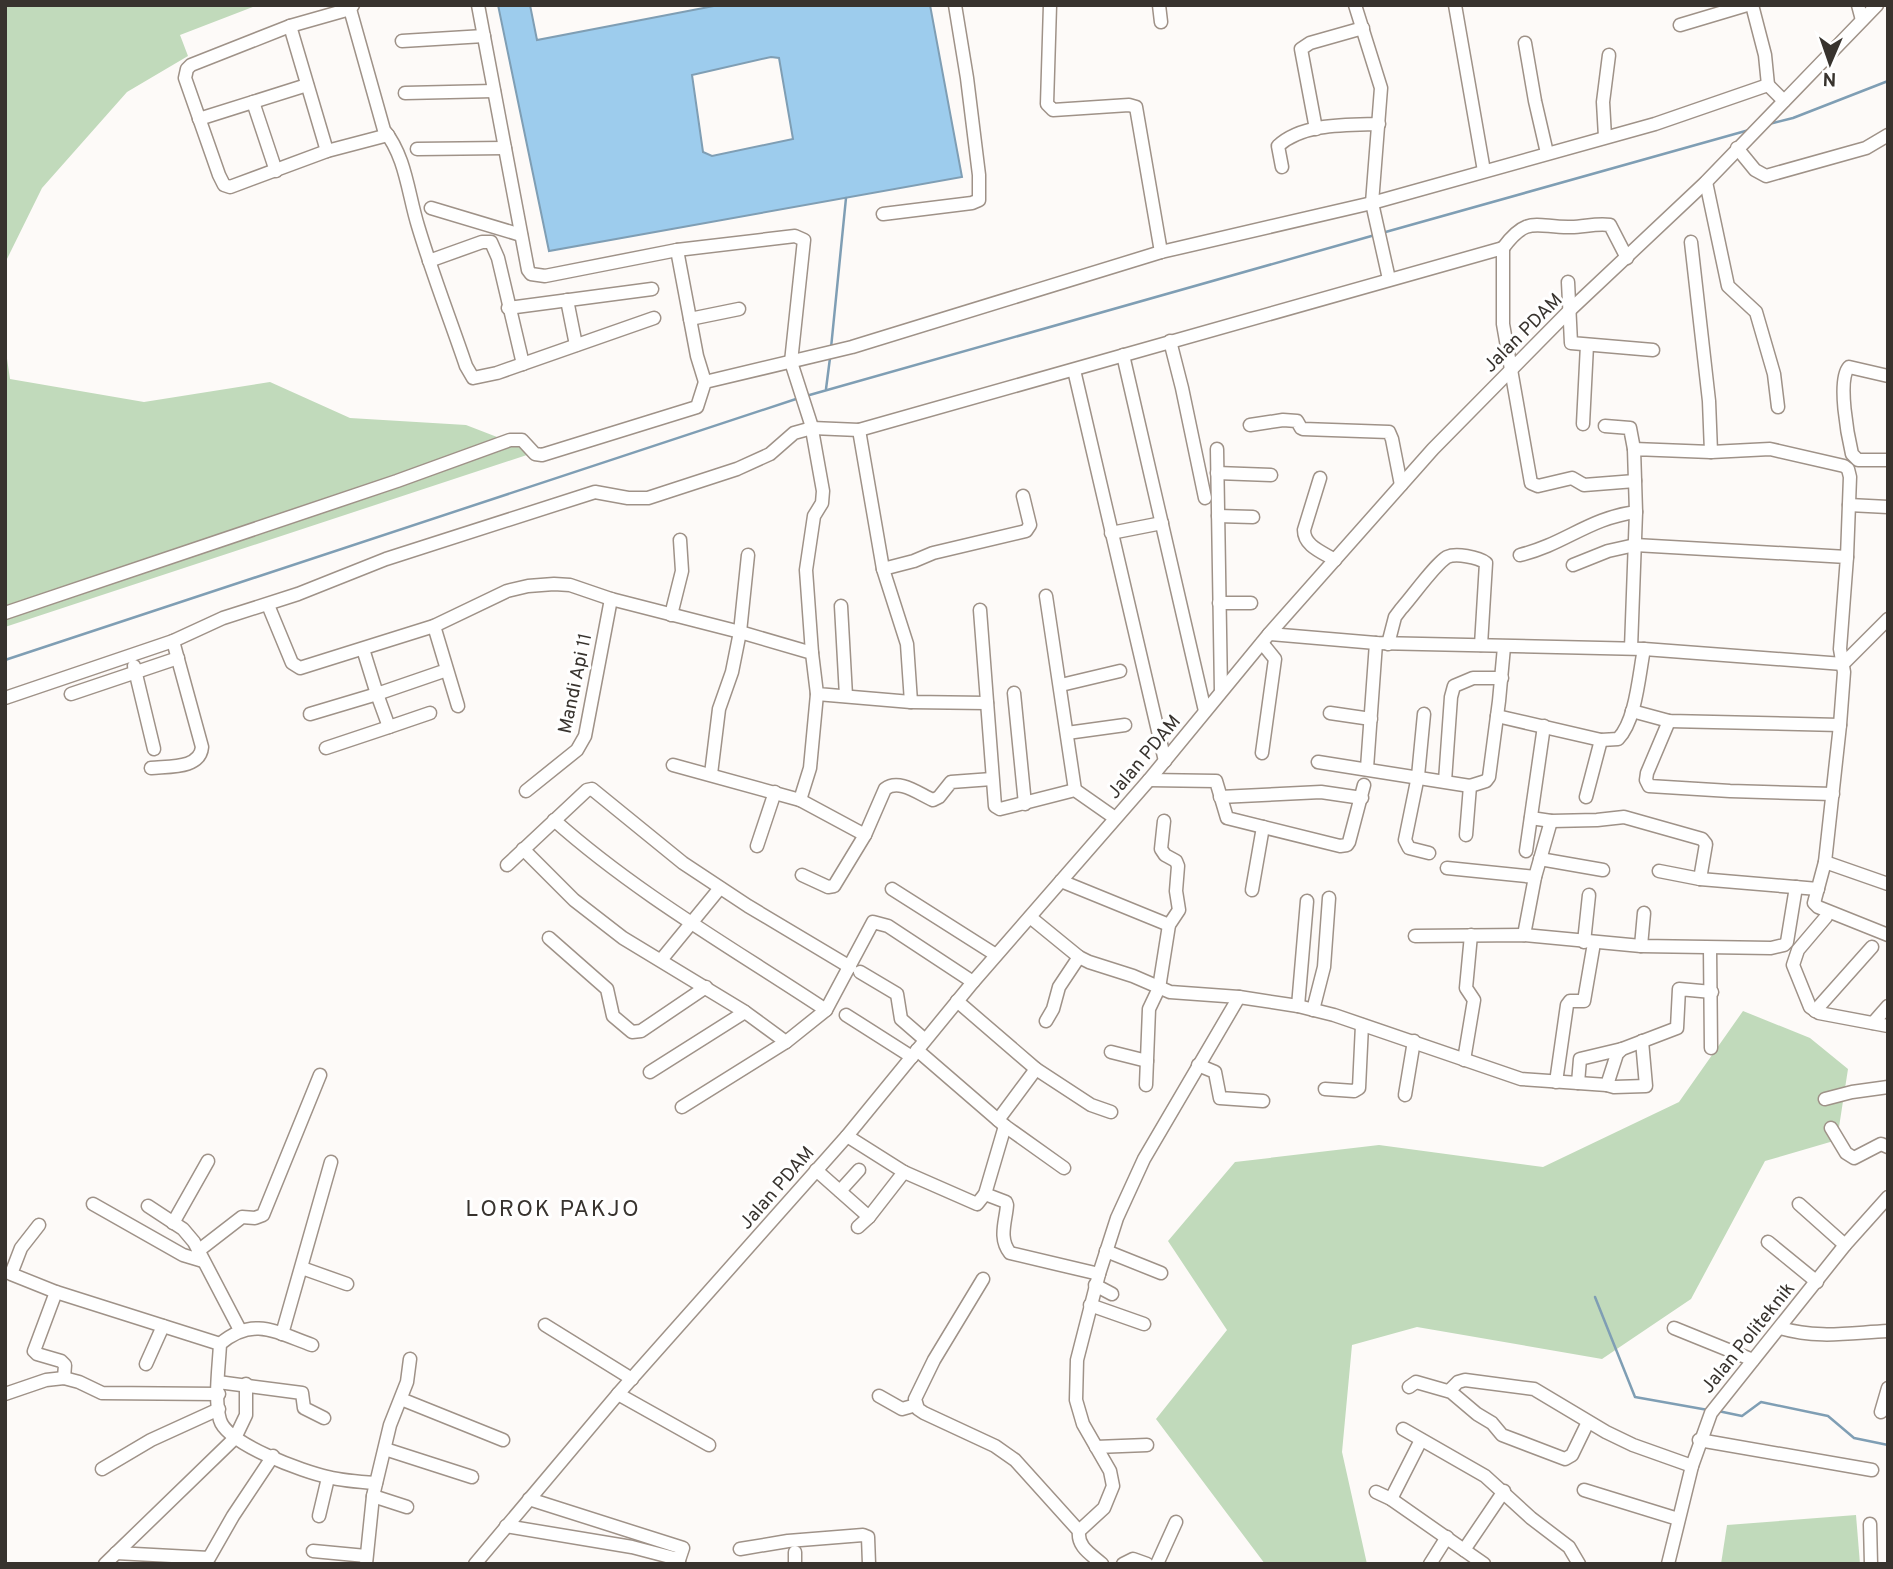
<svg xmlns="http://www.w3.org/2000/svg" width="1893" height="1569" font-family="Overpass,sans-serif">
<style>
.green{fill:#c1dabb}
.water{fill:#9dcced;stroke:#7f9eb4;stroke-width:2;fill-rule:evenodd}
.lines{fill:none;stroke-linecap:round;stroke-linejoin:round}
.stream{stroke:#7f9eb4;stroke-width:2.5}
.minor-casing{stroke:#9f9288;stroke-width:15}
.minor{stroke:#fff;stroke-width:12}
.labels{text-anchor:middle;stroke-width:6;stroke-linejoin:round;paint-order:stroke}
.street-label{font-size:19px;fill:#38332e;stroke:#fff}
.quarter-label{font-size:23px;letter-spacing:2px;fill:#38332e;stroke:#fff}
</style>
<rect width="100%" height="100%" fill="#fdfaf8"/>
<g class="green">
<path d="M5,5H258L180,35L188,56L127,92L42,188L5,263Z"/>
<path d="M5,345L10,379L144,402L270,382L350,418L466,425L536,452L5,627Z"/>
<path d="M1743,1011L1810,1038L1848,1069L1837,1140L1765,1161L1691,1299L1602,1359L1417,1327L1352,1345L1342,1452L1367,1564H1265L1156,1419L1227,1330L1168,1241L1235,1162L1379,1145L1543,1167L1679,1102Z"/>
<path d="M1856,1515L1860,1564H1721L1727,1525Z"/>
</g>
<path class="water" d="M498,5H530L537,40L719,5H930L962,177L549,251ZM771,57L779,58L793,139L712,156L703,152L692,75Z"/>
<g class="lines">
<g class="stream">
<path d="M1769,124L1793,118L1888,81"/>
<path d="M1382,233L1749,130"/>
<path d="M831,348L846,198"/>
<path d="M826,389L830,358"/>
<path d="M806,396L1375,235"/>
<path d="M5,660L799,398"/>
<path d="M1595,1297L1635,1397L1708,1410"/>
<path d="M1718,1411L1742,1416L1761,1402L1828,1416L1854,1438L1888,1445"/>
</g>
<g class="minor-casing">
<g id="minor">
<path d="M353,5L350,9L290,26L191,65L187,69L185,78L219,175L224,185L230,187L327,151L388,135"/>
<path d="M478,5L528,270L531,274L545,276L677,250L795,236L804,240L791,362L811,424L823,491L822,503L814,516L806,570L812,653"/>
<path d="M1050,5L1047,104L1053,110L1129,105L1136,107L1161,252"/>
<path d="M1159,5L1161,22"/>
<path d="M1355,5L1381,88L1372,203L1389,279"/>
<path d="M1455,5L1484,171"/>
<path d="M1752,5L1765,55L1768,85"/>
<path d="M1858,5L1862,20"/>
<path d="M350,9L384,130C406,157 408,194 418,226C432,273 450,319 466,366L473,378L497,373L654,318"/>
<path d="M1680,25L1747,5"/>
<path d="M290,26L327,151"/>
<path d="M402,41L484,36"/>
<path d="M1525,43L1535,101L1547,153"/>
<path d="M405,93L494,91"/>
<path d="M253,102L276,171"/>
<path d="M199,119L307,85"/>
<path d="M1316,129L1301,49L1310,43L1363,28"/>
<path d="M1605,137L1603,102L1609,55"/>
<path d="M1737,148L1755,170L1766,176L1866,148L1888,135"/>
<path d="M417,149L505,148"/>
<path d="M1282,167L1278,146C1303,123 1347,125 1379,124"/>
<path d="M1706,182L1728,286L1756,312L1774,374L1778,407"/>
<path d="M431,208L521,235"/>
<path d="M883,214L972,203L979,200V175L967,78L955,5"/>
<path d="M1691,242L1709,401L1711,452"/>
<path d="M1503,248C1528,214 1537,228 1571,227C1584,227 1596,223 1610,225L1627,258"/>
<path d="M677,250L697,356L705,382"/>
<path d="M429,261L482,242H491L498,258L523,364"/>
<path d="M1568,282L1571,343L1653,350"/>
<path d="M567,300L576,345"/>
<path d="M508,308L652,289"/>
<path d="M690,319L739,309"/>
<path d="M1170,341L1182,388L1205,498"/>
<path d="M1123,355L1205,711"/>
<path d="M1074,370L1165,761"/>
<path d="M1888,376L1849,367C1837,380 1848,437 1852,454L1858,460H1888"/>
<path d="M1583,424L1587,345"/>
<path d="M1250,425L1283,420L1297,421L1301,428L1303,429L1389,432L1392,439L1401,485"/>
<path d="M1605,426L1630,428L1634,449"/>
<path d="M859,430L883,569L907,644L911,702"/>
<path d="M1217,449L1221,691"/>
<path d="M1217,473L1271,475"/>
<path d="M1320,478L1304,530C1304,546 1322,552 1335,560"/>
<path d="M1849,505L1888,507"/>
<path d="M1218,516L1253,517"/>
<path d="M1111,533L1162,523"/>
<path d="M1520,555C1565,544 1589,518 1636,512"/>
<path d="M1573,565L1608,551L1635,545L1847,557L1840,649L1844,672L1840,725L1825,862L1814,903L1818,907L1888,935"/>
<path d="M883,569L914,561L933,553L1026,531L1030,525L1023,496"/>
<path d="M1046,596L1075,790"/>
<path d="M1219,603H1251"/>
<path d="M268,605L292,663L300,668L434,626L507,591L528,586L554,584L570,585L611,599L740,632L812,653L817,694L911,702L987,703"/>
<path d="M841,606L846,696"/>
<path d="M980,610L995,806L1000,809L1075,790L1115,818"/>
<path d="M5,613L397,481L510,440H522L535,454L542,455L697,407L705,382L852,347L1161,252L1372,203L1655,124L1768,85L1784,101"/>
<path d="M671,615L682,571L680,540"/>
<path d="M434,626L458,706"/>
<path d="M1269,634L1376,643L1644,649L1843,664L1888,619"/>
<path d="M1262,643L1275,659L1262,753"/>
<path d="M1388,644L1395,617L1401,609C1412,597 1435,564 1447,557C1456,553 1478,557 1486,563L1481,645"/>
<path d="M1631,648L1636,512L1634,449L1711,452L1770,449L1844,466L1848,469L1850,477L1847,557"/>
<path d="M363,649L377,694L441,672"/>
<path d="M134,666L154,749"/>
<path d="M1061,685L1120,671"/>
<path d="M1014,693L1025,804"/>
<path d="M71,694L178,658"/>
<path d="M5,698L173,641L223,618L298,594L386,559L595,492L628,498H648L737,469L770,454L794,433L812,428L859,430L1503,248V324L1531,483L1538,486L1572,478L1584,485L1635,481"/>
<path d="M1632,711L1669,721L1840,725"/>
<path d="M1330,713L1371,719"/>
<path d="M310,714L377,694L389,727L430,713"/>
<path d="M1424,714L1418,776L1405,840L1409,848L1429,853"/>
<path d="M1497,716L1601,740L1618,739C1636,721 1639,674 1644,649"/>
<path d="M1669,721L1647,773L1646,780L1649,786L1730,791L1833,794"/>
<path d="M1067,733L1125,725"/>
<path d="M326,748L389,727"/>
<path d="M1318,762L1470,786L1486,781L1489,777L1499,701L1504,647"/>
<path d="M673,765L800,800L865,835"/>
<path d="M151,768C169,766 200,769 202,747L173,641"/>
<path d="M1367,768L1376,643"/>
<path d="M711,774L719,709L732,672L740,632L748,555"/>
<path d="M1149,780L1216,781L1227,818L1340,846L1347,845L1349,842L1364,785"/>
<path d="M1445,781L1451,697L1454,686L1473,678H1502"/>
<path d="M526,791L577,750L585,736L611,599"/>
<path d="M1220,797L1321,792L1362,798"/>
<path d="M1586,797L1601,740"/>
<path d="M800,800L810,768L817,694"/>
<path d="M1531,818L1551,821L1597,820L1624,817L1702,839L1706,844L1700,879"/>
<path d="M554,820C637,894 734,949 826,1010"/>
<path d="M1466,835L1470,786"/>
<path d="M757,846L775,792"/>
<path d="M523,849L574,900L623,938L745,1012L786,1042L826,1010L873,922L888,926L973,982"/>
<path d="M1526,851L1544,726"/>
<path d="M1540,859L1603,870"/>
<path d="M1825,862L1888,884"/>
<path d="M507,865L587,790L592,789L683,863L748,906L850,967"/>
<path d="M1447,868L1535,877"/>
<path d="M1659,871L1700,879L1818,889"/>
<path d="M802,875L828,887L834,886L865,835L885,789C899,778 919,794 933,800L939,797L951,782L992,779"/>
<path d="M1061,881L1169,925"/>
<path d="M892,889L996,955"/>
<path d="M1252,890L1263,827"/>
<path d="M1030,917L1079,957L1089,962L1133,976L1170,992L1239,997L1298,1006L1334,1015L1521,1079L1607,1085L1617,1054L1622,1049L1677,1028L1679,989L1712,992"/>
<path d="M1826,917L1798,950L1793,965L1810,1007L1819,1013L1888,1026"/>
<path d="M1524,935L1535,877L1551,821"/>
<path d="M1415,936L1524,935L1641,946L1771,948L1784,945L1787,942L1796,887"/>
<path d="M549,938L607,989L613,1016L632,1032L641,1031L706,987"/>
<path d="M1584,942L1589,895"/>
<path d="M1641,946L1644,913"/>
<path d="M1710,948L1711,1048"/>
<path d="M661,960L720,888"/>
<path d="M860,972L897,994L901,1019L924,1039"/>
<path d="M957,1001L1036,1069L1091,1105L1111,1112"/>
<path d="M1298,1006L1307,901"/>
<path d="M1313,1010L1324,967L1329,898"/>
<path d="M1815,1011L1872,947"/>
<path d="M846,1015L912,1057"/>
<path d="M1046,1021L1053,1009L1059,987L1079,957"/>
<path d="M1873,1023L1888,1006"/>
<path d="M917,1050L1005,1126L1064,1168"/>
<path d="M1111,1052L1147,1061"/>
<path d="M1464,1060L1474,1000L1466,988L1471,935"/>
<path d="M1198,1065L1215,1072L1220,1098L1263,1101"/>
<path d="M650,1072L745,1012"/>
<path d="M1556,1082L1567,1005L1570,1001H1584L1594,943"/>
<path d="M1578,1083L1580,1059L1622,1049"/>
<path d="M1146,1085L1149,1009L1159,988L1169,925L1179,910L1176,891L1178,866L1176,861L1165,855L1161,849L1164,821"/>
<path d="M1607,1085L1614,1087L1646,1086L1642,1041"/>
<path d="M1325,1089L1354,1091L1359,1088L1362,1025"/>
<path d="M1405,1095L1414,1041"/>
<path d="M1825,1099L1852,1092L1888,1087"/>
<path d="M682,1107L786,1042"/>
<path d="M998,1120L1036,1069"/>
<path d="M1831,1128L1846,1153L1854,1158L1881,1144L1888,1147"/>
<path d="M847,1136L904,1172L977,1204L985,1194L1005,1126"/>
<path d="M816,1170L869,1217"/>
<path d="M840,1191L859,1170"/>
<path d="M985,1194L1006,1202L1007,1205C1006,1221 998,1238 1010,1253L1099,1274"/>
<path d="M93,1204L183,1255L203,1261"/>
<path d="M1799,1204L1845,1245"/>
<path d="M148,1206L183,1229L194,1242L240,1330"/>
<path d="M173,1223L208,1161"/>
<path d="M39,1225L21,1248L11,1274L56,1292L220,1344"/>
<path d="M858,1227L869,1217L904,1172"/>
<path d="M1768,1242L1817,1282"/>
<path d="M198,1251L242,1217L255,1218L263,1215L320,1075"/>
<path d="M1106,1251L1161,1273"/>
<path d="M302,1268L347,1284"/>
<path d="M983,1279L934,1360L915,1399L918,1409L924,1413L995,1446L1015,1460L1079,1531C1077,1547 1091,1554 1102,1564"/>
<path d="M1095,1285L1112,1294"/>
<path d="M56,1292L34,1351L37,1354L61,1361L65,1365L64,1378"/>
<path d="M1090,1305L1144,1324"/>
<path d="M545,1325L632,1379"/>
<path d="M1674,1328L1753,1360"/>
<path d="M1780,1328C1819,1339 1848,1333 1888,1331"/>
<path d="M282,1334L331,1162"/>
<path d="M312,1345C276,1332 253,1316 220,1344C219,1366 214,1400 220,1420C227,1444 304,1472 328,1477C344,1481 360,1482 376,1483"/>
<path d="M146,1364L163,1326"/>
<path d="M218,1382L302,1393L304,1408L324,1418"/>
<path d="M1409,1387L1416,1382L1451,1392L1477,1414L1492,1423L1502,1435L1565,1459L1572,1455L1588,1422"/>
<path d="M1449,1391L1458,1382L1465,1380L1534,1389L1606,1432L1633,1445L1692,1466"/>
<path d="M5,1394L46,1380L64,1378L79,1382L102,1393L219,1394"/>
<path d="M618,1394L709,1445"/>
<path d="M879,1396L902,1409L916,1405"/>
<path d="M401,1399L503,1440"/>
<path d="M1881,1412L1888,1388"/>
<path d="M1403,1429L1485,1476L1531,1518L1569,1547L1579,1564"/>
<path d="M1699,1440L1872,1470"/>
<path d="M1096,1447L1147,1445"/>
<path d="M385,1449L472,1477"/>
<path d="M102,1469L151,1440L219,1409"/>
<path d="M1584,1490L1678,1519"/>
<path d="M1376,1492L1391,1499L1484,1564"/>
<path d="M373,1496L407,1507"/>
<path d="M529,1499L683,1548L679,1560"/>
<path d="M1391,1499L1421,1440"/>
<path d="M319,1516L328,1478"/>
<path d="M1870,1524L1871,1564"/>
<path d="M506,1526L632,1547L674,1558L679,1560L677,1564"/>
<path d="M1079,1531L1104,1508L1113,1486L1110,1471L1083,1424L1076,1400L1077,1360L1099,1274L1117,1218L1144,1159L1239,997"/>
<path d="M740,1549L788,1541L863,1535L868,1537L869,1564"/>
<path d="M1464,1550L1504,1491"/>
<path d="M313,1551L366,1556"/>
<path d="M795,1552V1564"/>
<path d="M116,1553L209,1558L233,1516L273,1456"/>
<path d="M105,1564L235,1438L246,1415V1384"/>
<path d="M366,1564L373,1496L390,1425L407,1382L410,1359"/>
<path d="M475,1564L618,1394L847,1136L973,982L1149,780L1269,634L1433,449L1569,311L1706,182L1877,5"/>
<path d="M1123,1564L1133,1559L1147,1564"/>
<path d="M1157,1564L1176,1522"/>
<path d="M1430,1564L1447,1537"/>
<path d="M1668,1564L1692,1466L1711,1413L1845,1245L1888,1197"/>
</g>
</g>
<use href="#minor" class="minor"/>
</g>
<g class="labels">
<g class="street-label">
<text transform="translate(1522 332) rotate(-45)" y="7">Jalan PDAM</text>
<text transform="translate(574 683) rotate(-78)" y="7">Mandi Api 11</text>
<text transform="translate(1143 756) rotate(-50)" y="7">Jalan PDAM</text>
<text transform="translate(776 1187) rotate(-49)" y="7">Jalan PDAM</text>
<text transform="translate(1747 1337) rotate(-51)" y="7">Jalan Politeknik</text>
</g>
<g class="quarter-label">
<text x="553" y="1216">LOROK PAKJO</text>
</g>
</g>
<rect width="1893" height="1569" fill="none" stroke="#38332e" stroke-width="14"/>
<g transform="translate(1830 63) rotate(182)" stroke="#ffffff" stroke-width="5" paint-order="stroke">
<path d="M0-5L12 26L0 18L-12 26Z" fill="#38332e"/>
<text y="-10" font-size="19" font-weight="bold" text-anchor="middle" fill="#38332e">N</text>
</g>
</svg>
